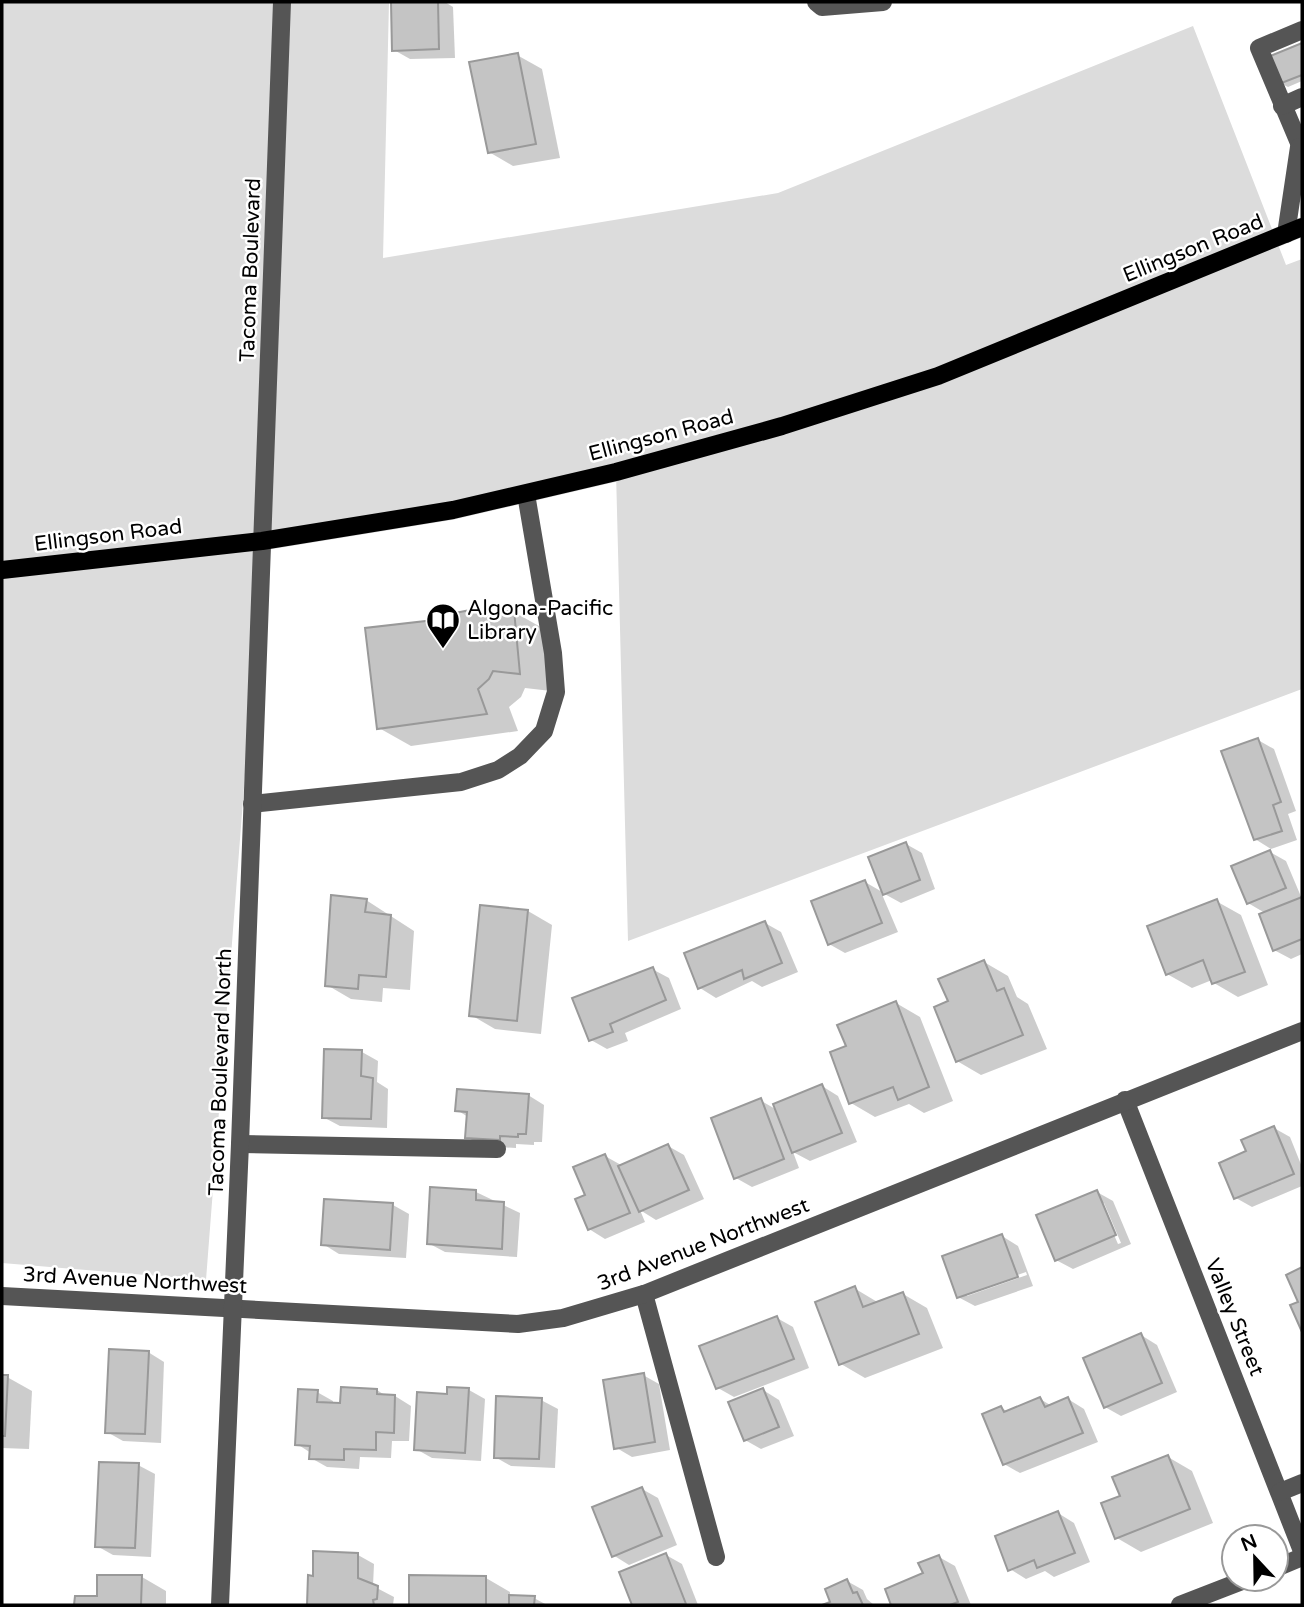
<svg xmlns="http://www.w3.org/2000/svg" width="1304" height="1607" font-family="'Varela Round',sans-serif">
<style>
.green{fill:#dcdcdc}
.shadow{fill:#0003;fill-rule:evenodd}
.building{fill:#c4c4c4;stroke:#999;stroke-width:2}
.lines{fill:none;stroke-linecap:round;stroke-linejoin:round}
.major-casing{stroke:#dbdbdb;stroke-width:19}
.minor{stroke:#555;stroke-width:18}
.major{stroke:#000;stroke-width:18}
.labels{text-anchor:middle;stroke-width:5;stroke-linejoin:round;paint-order:stroke}
.street-label{font-size:21px;fill:#000;stroke:#fff}
.poi-label{font-size:21px;fill:#000;stroke:#fff;text-anchor:start}
</style>
<rect width="100%" height="100%" fill="#fff"/>
<path class="green" d="M2,2H389L383,258L778,193L1193,26L1286,265L1302,259V689L628,941L616,472L263,541L206,1280L2,1263Z"/>
<g class="shadow">
<path d="M392,2H445L453,7L455,58L410,59L394,50Z"/>
<path d="M1302,45V81L1288,87L1280,83L1270,58Z"/>
<path d="M517,55L542,69L560,158L513,166L489,152Z"/>
<path d="M514,612L546,630L551,691L525,688L521,697L509,707L518,731L411,746L379,728L445,621Z"/>
<path d="M1258,740L1274,749L1296,811L1288,814L1297,840L1271,849L1255,839Z"/>
<path d="M906,844L922,853L935,889L901,903L881,892L898,932L845,953L829,944L865,882L884,893Z"/>
<path d="M1270,852L1286,861L1302,899V954L1291,959L1274,950L1265,913L1248,903Z"/>
<path d="M366,900L414,931L410,990L383,988L382,1002L351,999L327,985Z"/>
<path d="M1216,901L1241,915L1268,985L1238,997L1214,983L1212,980L1192,988L1167,974Z"/>
<path d="M482,907L528,911L552,925L541,1034L495,1029L471,1015Z"/>
<path d="M765,923L781,932L798,972L762,987L752,981L716,998L700,988L686,954Z"/>
<path d="M984,962L1008,976L1017,997L1028,1004L1047,1049L981,1075L957,1061L950,1002Z"/>
<path d="M652,969L669,978L681,1009L625,1033L628,1041L607,1049L591,1040Z"/>
<path d="M896,1003L920,1017L953,1101L924,1113L909,1104L875,1117L851,1103L848,1047Z"/>
<path d="M362,1052L378,1061L377,1082L388,1089L387,1128L340,1126L323,1117Z"/>
<path d="M822,1086L838,1096L857,1142L810,1161L793,1152L799,1168L752,1187L736,1178L760,1100L777,1110Z"/>
<path d="M528,1095L544,1105L542,1142H534V1145L516,1144V1148L483,1146L467,1137L468,1117L457,1110Z"/>
<path d="M1274,1128L1290,1137L1302,1167V1186L1252,1207L1236,1198Z"/>
<path d="M668,1146L684,1155L704,1199L656,1220L640,1210L645,1222L605,1239L589,1229L588,1196L605,1156L621,1165Z"/>
<path d="M476,1192L520,1213L517,1257L445,1252L428,1243Z"/>
<path d="M1097,1192L1113,1201L1131,1244L1073,1269L1056,1260ZM1100,1203H1104L1121,1243L1118,1244Z"/>
<path d="M325,1200L393,1205L409,1214L406,1258L339,1254L323,1244Z"/>
<path d="M1002,1236L1018,1246L1033,1286L975,1306L958,1297ZM1026,1272L1027,1275L967,1296V1293Z"/>
<path d="M854,1288L879,1303L903,1294L927,1308L943,1348L865,1378L841,1364Z"/>
<path d="M777,1318L793,1327L809,1368L734,1397L718,1388Z"/>
<path d="M1141,1335L1157,1345L1177,1392L1121,1416L1105,1407Z"/>
<path d="M148,1352L164,1362L161,1443L123,1441L107,1432Z"/>
<path d="M643,1375L659,1384L670,1450L632,1457L615,1447Z"/>
<path d="M2,1377H7L32,1391L29,1449L2,1448Z"/>
<path d="M377,1390L386,1396H395L411,1406L409,1441H392L391,1458L360,1457L359,1469L327,1467L311,1458V1453L297,1444L317,1392L333,1401V1405H342Z"/>
<path d="M469,1390L485,1399L481,1461L432,1458L416,1449Z"/>
<path d="M763,1390L779,1400L794,1436L761,1449L745,1440Z"/>
<path d="M1040,1399L1052,1406L1068,1399L1084,1409L1098,1442L1020,1473L1004,1464L1001,1408L1009,1412Z"/>
<path d="M541,1400L558,1409L555,1468L511,1466L495,1457Z"/>
<path d="M1168,1457L1192,1471L1213,1523L1141,1552L1117,1538Z"/>
<path d="M138,1465L155,1474L151,1557L113,1555L97,1546Z"/>
<path d="M642,1489L658,1498L677,1545L629,1565L613,1555Z"/>
<path d="M1058,1513L1074,1523L1090,1562L1054,1577L1045,1571L1026,1579L1010,1569Z"/>
<path d="M358,1555L374,1564L373,1586L394,1597L393,1605H309V1577H315Z"/>
<path d="M666,1555L682,1564L698,1605H634L621,1573Z"/>
<path d="M939,1557L955,1566L971,1605H893L887,1590L925,1574Z"/>
<path d="M142,1577L166,1591V1605H76V1597L98,1598Z"/>
<path d="M411,1577L486,1578L510,1592V1597L534,1598L547,1605H411Z"/>
<path d="M847,1581L863,1590L867,1599L874,1605H826L832,1603Z"/>
</g>
<g class="building">
<path d="M391,2H438L439,49L392,51Z"/>
<path d="M1302,43V75L1279,84L1268,57Z"/>
<path d="M518,53L536,144L488,153L469,62Z"/>
<path d="M470,610L489,614L514,610L520,674L493,671L489,679L478,689L487,714L377,729L365,628L443,619L445,615Z"/>
<path d="M1258,738L1281,802L1273,805L1282,831L1254,840L1221,751Z"/>
<path d="M906,842L920,880L883,895L868,857Z"/>
<path d="M1270,850L1286,888L1247,904L1231,866Z"/>
<path d="M865,880L882,923L828,945L811,901Z"/>
<path d="M331,895L367,899L365,912L391,915L386,977L359,975L358,989L325,986Z"/>
<path d="M1302,897V939L1273,951L1259,914Z"/>
<path d="M1217,899L1245,972L1212,984L1203,960L1166,975L1147,926Z"/>
<path d="M480,905L528,910L517,1021L469,1016Z"/>
<path d="M765,921L782,963L744,979L742,970L698,989L684,953Z"/>
<path d="M984,960L997,991L1004,988L1023,1035L956,1062L934,1007L948,1001L938,979Z"/>
<path d="M653,967L666,1000L610,1024L613,1032L589,1041L572,998Z"/>
<path d="M896,1001L929,1087L898,1100L893,1087L849,1104L830,1052L846,1046L837,1025Z"/>
<path d="M324,1049L362,1050L361,1076L373,1078L371,1119L322,1118Z"/>
<path d="M822,1084L842,1133L792,1153L773,1104Z"/>
<path d="M457,1089L529,1094L526,1134H518V1137L500,1136V1140L465,1138L467,1112L455,1111Z"/>
<path d="M761,1098L784,1159L734,1179L711,1118Z"/>
<path d="M1274,1126L1294,1174L1234,1199L1219,1163L1246,1151L1241,1140Z"/>
<path d="M668,1144L689,1190L639,1212L618,1166Z"/>
<path d="M605,1154L630,1213L588,1230L575,1199L585,1195L573,1167Z"/>
<path d="M430,1187L476,1190V1200L504,1202L502,1249L427,1244Z"/>
<path d="M1097,1190L1116,1235L1055,1261L1036,1215Z"/>
<path d="M324,1199L393,1203L390,1250L321,1245Z"/>
<path d="M1002,1234L1018,1277L957,1298L942,1256Z"/>
<path d="M1302,1267V1332L1290,1305L1298,1302L1286,1275Z"/>
<path d="M855,1286L863,1307L903,1292L919,1334L839,1365L815,1302Z"/>
<path d="M777,1316L794,1359L716,1389L699,1346Z"/>
<path d="M1141,1333L1162,1383L1104,1408L1083,1358Z"/>
<path d="M109,1349L149,1351L145,1434L105,1433Z"/>
<path d="M644,1373L655,1442L614,1449L603,1380Z"/>
<path d="M2,1375H8L5,1436H2Z"/>
<path d="M341,1387L377,1389V1394L395,1395L394,1433L376,1432V1450L344,1449V1460L309,1459L310,1446L295,1445L298,1389L318,1390L317,1402L340,1403Z"/>
<path d="M447,1387L469,1388L465,1453L414,1450L417,1392L447,1394Z"/>
<path d="M763,1388L779,1427L744,1441L728,1402Z"/>
<path d="M496,1396L542,1398L539,1459L494,1458Z"/>
<path d="M1040,1397L1045,1407L1068,1397L1083,1433L1003,1465L982,1414L1001,1406L1004,1412Z"/>
<path d="M1168,1455L1190,1509L1115,1539L1101,1503L1120,1496L1112,1477Z"/>
<path d="M99,1462L139,1463L135,1548L95,1547Z"/>
<path d="M642,1487L662,1536L612,1557L592,1507Z"/>
<path d="M1058,1511L1075,1553L1037,1568L1034,1560L1008,1571L995,1536Z"/>
<path d="M313,1551L358,1553V1578L378,1586L377,1599L373,1600L374,1605H307L308,1575L313,1576Z"/>
<path d="M666,1553L686,1604L632,1605L619,1572Z"/>
<path d="M939,1555L958,1602L950,1605H891L885,1589L923,1573L918,1563Z"/>
<path d="M97,1575H142L141,1605H74L75,1596H97Z"/>
<path d="M409,1575L486,1576V1605H409Z"/>
<path d="M847,1579L853,1593L857,1592L863,1605H822L830,1602L825,1589Z"/>
<path d="M509,1595L535,1596L534,1605H509Z"/>
</g>
<g class="lines">
<g class="major-casing">
<path id="major" d="M2,570L262,541L453,510L616,472L782,426L938,376L1302,227"/>
</g>
<g class="minor">
<path d="M816,2L822,7L883,2"/>
<path d="M1302,30L1259,48L1302,150"/>
<path d="M1282,106L1302,97"/>
<path d="M1286,234L1299,147"/>
<path d="M252,804L461,782L498,770L520,756L544,731L556,692L553,653L526,494"/>
<path d="M1125,1100L1302,1551"/>
<path d="M240,1144L497,1149"/>
<path d="M644,1294L716,1557"/>
<path d="M2,1296L518,1324L563,1318L644,1294L1302,1031"/>
<path d="M1280,1492L1302,1483"/>
<path d="M1276,1568L1302,1557"/>
<path d="M220,1605L240,1144L282,2"/>
<path d="M1180,1605L1247,1579"/>
</g>
<use href="#major" class="major"/>
</g>
<defs>
<g id="library-pin" transform="scale(1.75)"><path d="M0 17L-7.5 6A9.5 9.5 0 1 1 7.5 6Z" fill="#000" stroke="#fff"/><path d="M-6-4Q-3-5.5-.7-3.5V5Q-3 3-6 4ZM6-4Q3-5.5 .7-3.5V5Q3 3 6 4Z" fill="#fff"/></g>
</defs>
<g fill-rule="evenodd">
<use href="#library-pin" x="443" y="620"/>
</g>
<g class="labels">
<g class="street-label">
<text transform="translate(1193 248) rotate(-22)" y="7">Ellingson Road</text>
<text transform="translate(250 270) rotate(-88)" y="7">Tacoma Boulevard</text>
<text transform="translate(661 435) rotate(-15)" y="7">Ellingson Road</text>
<text transform="translate(108 535) rotate(-7)" y="7">Ellingson Road</text>
<text transform="translate(220 1072) rotate(-88)" y="7">Tacoma Boulevard North</text>
<text transform="translate(703 1244) rotate(-21)" y="7">3rd Avenue Northwest</text>
<text transform="translate(135 1280) rotate(3)" y="7">3rd Avenue Northwest</text>
<text transform="translate(1235 1317) rotate(68)" y="7">Valley Street</text>
</g>
<g class="poi-label">
<text x="467" y="615">Algona-Pacific<tspan x="467" dy="24">Library</tspan></text>
</g>
</g>
<rect width="1304" height="1607" fill="none" stroke="#000000" stroke-width="7"/>
<g transform="translate(1255 1558) rotate(338)"><circle r="33" fill="#ffffff" stroke="#999999" stroke-width="2"/>
<path d="M0-5L12 26L0 18L-12 26Z" fill="#000000"/>
<text y="-10" font-size="19" font-weight="bold" text-anchor="middle" fill="#000000">N</text>
</g>
</svg>
